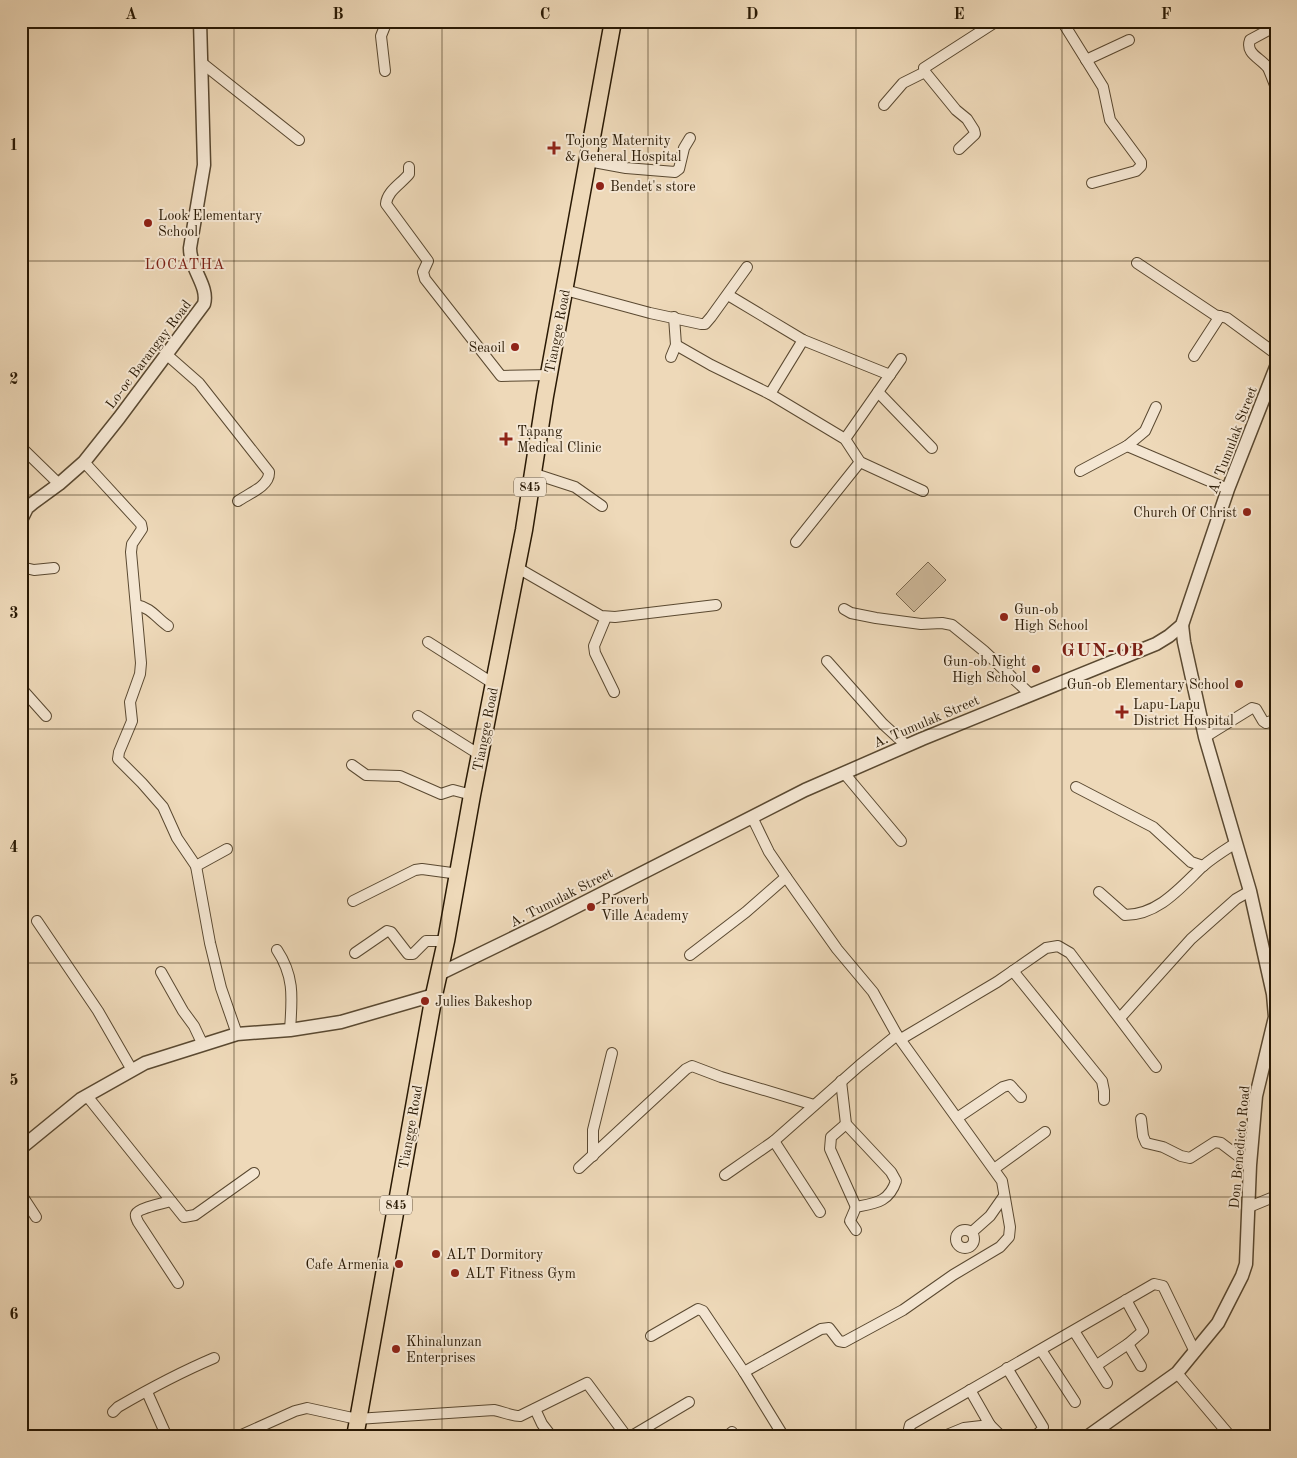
<svg xmlns="http://www.w3.org/2000/svg" width="1297" height="1458" font-family="'Old Standard TT',serif">
<style>
.green{fill:#cdb89a;stroke:#7b684f}
.lines{fill:none;stroke-linecap:round;stroke-linejoin:round}
.minor-casing{stroke:#5a4931;stroke-width:12}
.tertiary-casing{stroke:#5a4931;stroke-width:15}
.primary-casing{stroke:#291904;stroke-width:19}
.minor{stroke:#f4e6d2;stroke-width:10}
.tertiary{stroke:#f4e6d2;stroke-width:12}
.primary{stroke:#eed9b9;stroke-width:16}
.grid{fill:none;stroke:#291904;stroke-width:1;stroke-opacity:0.55}
.poi-dot{fill:#8f2418;stroke:#f4e6d2;stroke-width:2}
.labels{text-anchor:middle;stroke-width:4;stroke-linejoin:round;paint-order:stroke}
.shield{fill:#f4e6d2;stroke:#665642;stroke-width:1}
.shield-label{font-size:12px;font-weight:bold;fill:#291904}
.poi-label{font-size:14px;fill:#291904;stroke:#f4e6d2;text-anchor:start}
.street-label{font-size:14px;fill:#291904;stroke:#f4e6d2}
.neighbourhood-label{font-size:15px;letter-spacing:1px;fill:#7a1f14;stroke:#f4e6d2}
.district-label{font-size:19px;font-weight:bold;letter-spacing:1px;fill:#7a1f14;stroke:#f4e6d2}
.neatline{fill:none;stroke:#291904;stroke-width:2}
.grid-label{font-size:16px;text-anchor:middle;font-weight:bold;fill:#291904}
</style>
<rect width="100%" height="100%" fill="#eed9b9"/>
<filter id="stains"><feTurbulence type="fractalNoise" baseFrequency=".004" numOctaves="4"/><feColorMatrix values="0 0 0 0 .2 0 0 0 0 .09 0 0 0 0 .02 0 0 0 .5 -.17"/></filter>
<radialGradient id="worn" r=".72"><stop offset=".6" stop-color="#630" stop-opacity="0"/><stop offset="1" stop-color="#630" stop-opacity=".3"/></radialGradient>
<path class="green" d="M928,562L946,580L914,612L896,594Z"/>
<g class="lines">
<g class="minor-casing">
<g id="minor">
<path d="M1062,21L1103,87L1110,120L1141,162V166L1136,171L1092,183"/>
<path d="M1276,26L1250,40C1245,54 1261,58 1268,68C1271,74 1273,81 1276,87"/>
<path d="M1086,60L1129,40"/>
<path d="M202,63L299,140"/>
<path d="M385,71L381,36L387,21"/>
<path d="M884,105L903,83L925,72"/>
<path d="M959,149L975,134L974,130L967,119L956,110L925,72L924,68L997,21"/>
<path d="M588,161L626,168L675,172L679,169L684,148L690,138"/>
<path d="M409,167V174C401,184 387,191 386,204L428,261L423,272L425,279L501,376L549,375"/>
<path d="M1137,263L1215,315L1227,318L1276,354"/>
<path d="M565,290L650,313L701,324H705L711,317L747,267"/>
<path d="M728,295L803,340L890,375"/>
<path d="M676,345L711,365L770,394L845,439L860,462L923,491"/>
<path d="M166,354L199,383L269,472C270,486 248,494 238,501"/>
<path d="M1194,356L1220,316"/>
<path d="M671,357L676,345L674,317"/>
<path d="M878,392L932,448"/>
<path d="M770,394L803,340"/>
<path d="M845,439L901,359"/>
<path d="M1127,446L1228,489"/>
<path d="M21,447L59,484"/>
<path d="M84,462L141,524L142,529L132,544L131,552L141,663L140,674L130,702L132,721L119,752L118,759L142,783L163,807L177,838L196,866L210,943L221,988L237,1034"/>
<path d="M1080,471L1127,446L1145,431L1156,407"/>
<path d="M532,473L575,487L602,506"/>
<path d="M796,542L860,462"/>
<path d="M21,567L34,570L54,568"/>
<path d="M516,567L601,616L615,617L716,605"/>
<path d="M136,605C152,608 156,618 168,626"/>
<path d="M844,609L851,613L876,618L921,624L942,623L952,625L984,651L1030,694"/>
<path d="M606,617L594,646L595,653L614,692"/>
<path d="M428,642L494,684"/>
<path d="M827,661L883,724L906,745"/>
<path d="M21,688L46,716"/>
<path d="M418,716L480,755"/>
<path d="M1205,737L1252,708L1256,709L1263,721L1266,723L1276,719"/>
<path d="M352,765L366,775L400,776L441,794L453,790L472,795"/>
<path d="M844,773L901,841"/>
<path d="M1076,787L1153,827L1191,862L1203,866"/>
<path d="M196,866L227,849"/>
<path d="M1099,892L1125,915C1158,915 1180,888 1202,867C1212,858 1225,850 1236,843"/>
<path d="M353,901L415,870L422,869L459,874"/>
<path d="M37,921L98,1011L132,1070"/>
<path d="M277,950C295,977 292,999 290,1030"/>
<path d="M355,953L387,931L391,932L408,954H413L426,941H446"/>
<path d="M690,955L746,912L786,877"/>
<path d="M1013,971L1102,1081L1104,1091V1100"/>
<path d="M161,972L183,1011L194,1026L203,1045"/>
<path d="M1120,1018L1191,939L1236,899L1250,891"/>
<path d="M901,1039L997,982L1046,948L1058,946L1070,953L1156,1067"/>
<path d="M841,1081L846,1124L891,1172L896,1181C889,1202 876,1203 856,1207L850,1221L856,1230"/>
<path d="M87,1096L184,1217L195,1215L254,1173"/>
<path d="M957,1118L1003,1087L1010,1085L1021,1097"/>
<path d="M1141,1119L1143,1136L1146,1143L1163,1147L1181,1156L1190,1158L1215,1142L1221,1143L1250,1165"/>
<path d="M846,1124L831,1137L830,1149L856,1207"/>
<path d="M774,1141L820,1212"/>
<path d="M593,1156V1130L612,1053"/>
<path d="M579,1168L686,1069L692,1066L721,1077L814,1105"/>
<path d="M994,1169L1045,1132"/>
<path d="M725,1175L774,1141L860,1065L897,1035"/>
<path d="M21,1194L36,1217"/>
<path d="M171,1201C164,1203 139,1208 136,1214C135,1217 137,1219 138,1222L178,1283"/>
<path d="M1249,1207L1276,1196"/>
<circle cx="965" cy="1239" r="9"/>
<path d="M972,1232L990,1216L1004,1196"/>
<path d="M1074,1331L1107,1383"/>
<path d="M651,1336L698,1309L703,1311L744,1372L784,1437"/>
<path d="M1128,1344L1141,1366"/>
<path d="M1041,1350L1075,1402"/>
<path d="M1097,1365L1128,1344L1143,1331L1126,1300"/>
<path d="M1007,1368L1043,1427L1042,1430L1034,1437"/>
<path d="M744,1372L821,1329L829,1328L839,1341L844,1342L903,1310L953,1275L1000,1247L1009,1237L1010,1227L1002,1181L897,1035L873,992L837,949L786,877L769,852L752,817"/>
<path d="M1177,1373L1231,1437"/>
<path d="M970,1390L990,1425L1002,1437"/>
<path d="M147,1392L167,1437"/>
<path d="M535,1409L542,1424L552,1437"/>
<path d="M113,1412L118,1407C149,1389 181,1372 214,1358"/>
<path d="M237,1437L295,1411L307,1408L357,1419L494,1410C504,1412 511,1416 520,1416L587,1383L627,1437"/>
<path d="M630,1437L689,1402"/>
<path d="M726,1437L732,1432"/>
<path d="M913,1437L909,1429L910,1425L1154,1284L1163,1286L1195,1352"/>
<path d="M942,1437L964,1428L990,1425"/>
<path d="M1273,1437L1276,1433"/>
</g>
</g>
<g class="tertiary-casing">
<g id="tertiary">
<path d="M21,520L27,508L33,503L59,484L84,462L119,418L204,304C209,286 190,269 190,248L204,165L200,21"/>
<path d="M439,974L548,921L805,790L922,739L1156,644L1169,636L1182,625L1228,489L1276,367"/>
<path d="M21,1148L81,1099L145,1063L237,1034L290,1030L341,1022L434,995"/>
<path d="M1087,1437L1177,1373L1218,1323L1242,1276L1246,1264L1250,1165L1256,1096L1275,1017L1273,994L1250,891L1205,737L1184,642L1182,625"/>
</g>
</g>
<g class="primary-casing">
<path id="primary" d="M355,1437L434,995L446,941L472,795L524,530L545,396L613,21"/>
</g>
<use href="#minor" class="minor"/>
<use href="#tertiary" class="tertiary"/>
<use href="#primary" class="primary"/>
</g>
<path class="grid" d="M234,21V1437M442,21V1437M648,21V1437M856,21V1437M1062,21V1437M21,261H1276M21,495H1276M21,729H1276M21,963H1276M21,1197H1276"/>
<g class="poi-dot">
<path d="M551.5 140.5h5v5h5v5h-5v5h-5v-5h-5v-5h5z"/>
<circle cx="600" cy="186" r="5"/>
<circle cx="148" cy="223" r="5"/>
<circle cx="515" cy="347" r="5"/>
<path d="M503.5 431.5h5v5h5v5h-5v5h-5v-5h-5v-5h5z"/>
<circle cx="1247" cy="512" r="5"/>
<circle cx="1004" cy="617" r="5"/>
<circle cx="1036" cy="669" r="5"/>
<circle cx="1239" cy="684" r="5"/>
<path d="M1119.5 704.5h5v5h5v5h-5v5h-5v-5h-5v-5h5z"/>
<circle cx="591" cy="907" r="5"/>
<circle cx="425" cy="1001" r="5"/>
<circle cx="436" cy="1254" r="5"/>
<circle cx="399" cy="1264" r="5"/>
<circle cx="455" cy="1273" r="5"/>
<circle cx="396" cy="1349" r="5"/>
</g>
<g class="labels">
<g class="shield">
<rect x="514" y="477.5" width="32" height="19" rx="4"/>
<rect x="380" y="1195.5" width="32" height="19" rx="4"/>
</g>
<g class="shield-label">
<text x="530" y="491">845</text>
<text x="396" y="1209">845</text>
</g>
<g class="poi-label">
<text x="565" y="145">Tojong Maternity<tspan x="565" dy="16">&amp; General Hospital</tspan></text>
<text x="610" y="191">Bendet's store</text>
<text x="158" y="220">Look Elementary<tspan x="158" dy="16">School</tspan></text>
<text x="505" y="352" text-anchor="end">Seaoil</text>
<text x="517" y="436">Tapang<tspan x="517" dy="16">Medical Clinic</tspan></text>
<text x="1237" y="517" text-anchor="end">Church Of Christ</text>
<text x="1014" y="614">Gun-ob<tspan x="1014" dy="16">High School</tspan></text>
<text x="1026" y="666" text-anchor="end">Gun-ob Night<tspan x="1026" dy="16">High School</tspan></text>
<text x="1229" y="689" text-anchor="end">Gun-ob Elementary School</text>
<text x="1133" y="709">Lapu-Lapu<tspan x="1133" dy="16">District Hospital</tspan></text>
<text x="601" y="904">Proverb<tspan x="601" dy="16">Ville Academy</tspan></text>
<text x="435" y="1006">Julies Bakeshop</text>
<text x="446" y="1259">ALT Dormitory</text>
<text x="389" y="1269" text-anchor="end">Cafe Armenia</text>
<text x="465" y="1278">ALT Fitness Gym</text>
<text x="406" y="1346">Khinalunzan<tspan x="406" dy="16">Enterprises</tspan></text>
</g>
<g class="street-label">
<text transform="translate(557 331) rotate(-79)" y="5">Tiangge Road</text>
<text transform="translate(148 354) rotate(-53)" y="5">Lo-oc Barangay Road</text>
<text transform="translate(1232 440) rotate(-69)" y="5">A. Tumulak Street</text>
<text transform="translate(926 721) rotate(-23)" y="5">A. Tumulak Street</text>
<text transform="translate(485 729) rotate(-79)" y="5">Tiangge Road</text>
<text transform="translate(561 897) rotate(-27)" y="5">A. Tumulak Street</text>
<text transform="translate(410 1127) rotate(-80)" y="5">Tiangge Road</text>
<text transform="translate(1239 1147) rotate(-85)" y="5">Don Benedicto Road</text>
</g>
<g class="neighbourhood-label">
<text x="185" y="269">LOCATHA</text>
</g>
<g class="district-label">
<text x="1103" y="656">GUN-OB</text>
</g>
</g>
<rect width="1297" height="1458" fill="none" stroke="#eed9b9" stroke-width="55"/>
<rect x="28" y="28" width="1242" height="1402" class="neatline"/>
<g class="grid-label">
<text x="131" y="19">A</text>
<text x="338" y="19">B</text>
<text x="545" y="19">C</text>
<text x="752" y="19">D</text>
<text x="959" y="19">E</text>
<text x="1166" y="19">F</text>
<text x="14" y="150">1</text>
<text x="14" y="384">2</text>
<text x="14" y="618">3</text>
<text x="14" y="852">4</text>
<text x="14" y="1085">5</text>
<text x="14" y="1319">6</text>
</g>
<rect width="100%" height="100%" filter="url(#stains)"/>
<rect width="100%" height="100%" fill="url(#worn)"/>
</svg>
